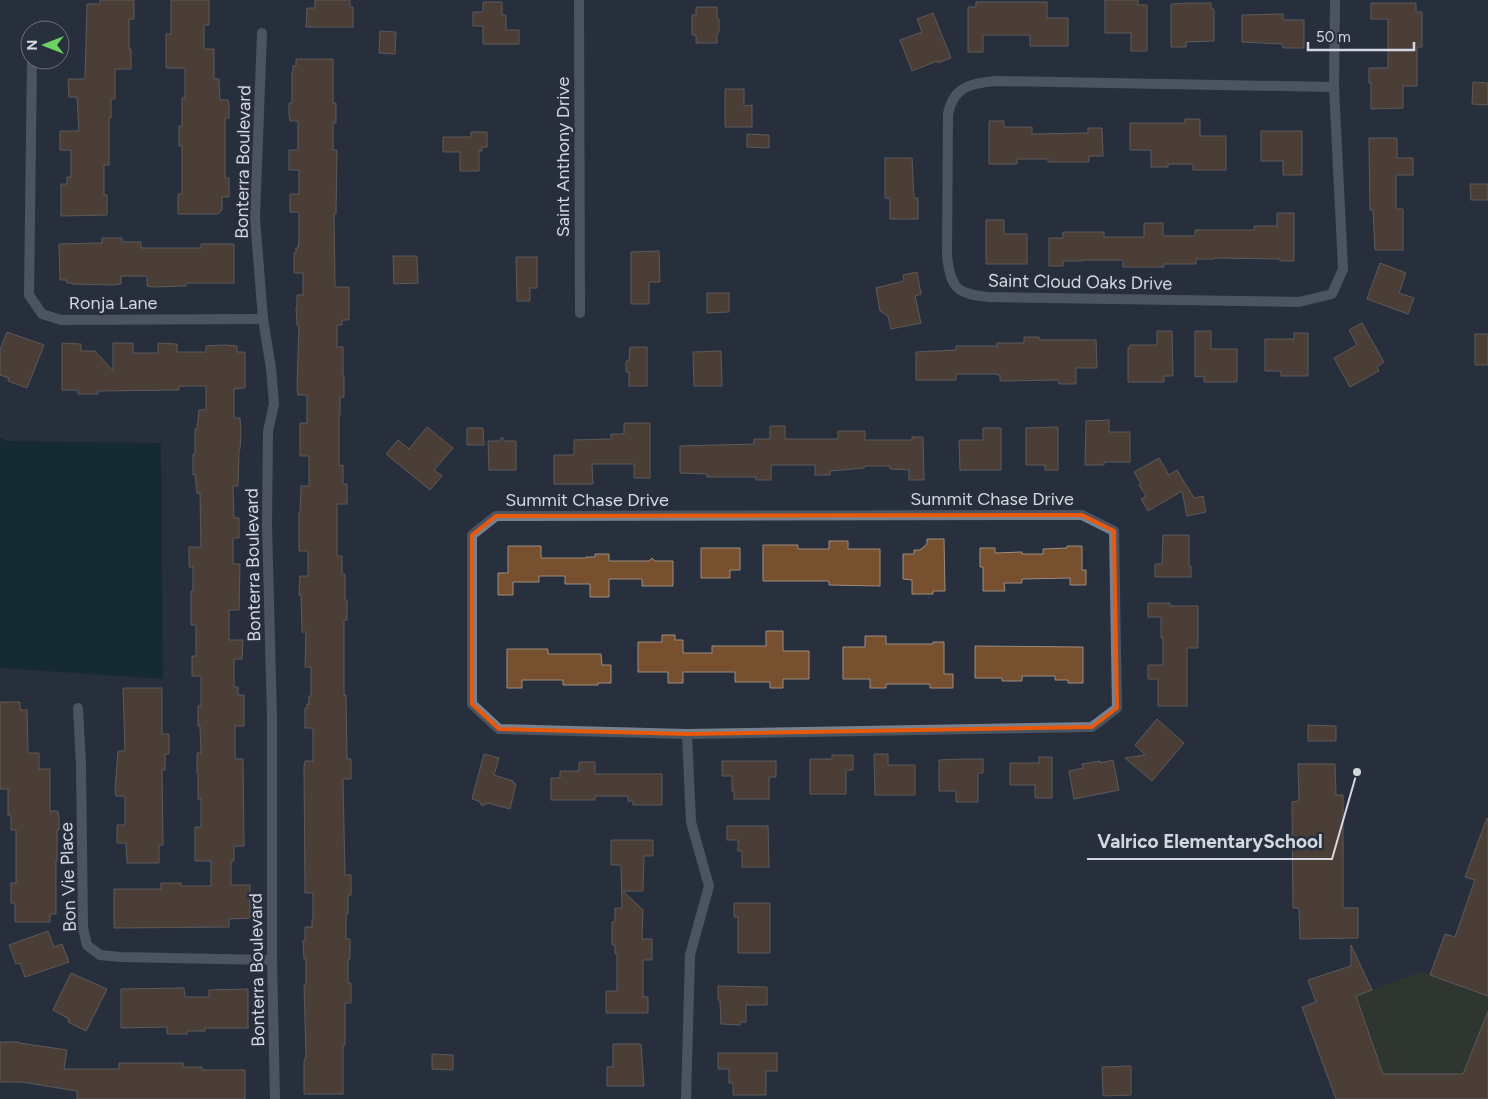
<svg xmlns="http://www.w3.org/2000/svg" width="1488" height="1099" font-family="Figtree,sans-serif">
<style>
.green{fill:#383f23}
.water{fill:#002528}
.building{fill:#77502f;stroke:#9c8d80}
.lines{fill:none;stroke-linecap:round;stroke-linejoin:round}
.street{stroke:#788190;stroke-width:10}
.marked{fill:none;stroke:#e8590c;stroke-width:4;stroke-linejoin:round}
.labels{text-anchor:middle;stroke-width:5;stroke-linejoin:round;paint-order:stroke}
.street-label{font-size:18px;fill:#d3d8e1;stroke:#28303d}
.leader{fill:none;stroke:#d3d8e1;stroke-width:2}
.callout-dot{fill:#d3d8e1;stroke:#28303d;stroke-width:2}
.callout-label{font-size:19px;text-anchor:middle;font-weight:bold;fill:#d3d8e1;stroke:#28303d;stroke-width:5;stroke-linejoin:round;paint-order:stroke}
</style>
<rect width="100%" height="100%" fill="#28303d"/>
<path class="green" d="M1421,972L1488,996V1009L1465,1067L1473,1080H1375L1354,996Z"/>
<path class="water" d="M0,438L9,441L161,443L163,679L0,668Z"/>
<g class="building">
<path d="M100,0H134V19H129V49H131V69H115V99H111V118H109V165H104V195H107V215L61,216V184H67V177H71V150H60V131H79L77,97H69L68,79H85L87,4H100Z"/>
<path d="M171,0H209V25H204V49H214V79H219L220,100H228L229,105V118H225V178H229V197H222V210L218,214H178V194H182V146H179V126H182V98H185V68H166V34H171Z"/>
<path d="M315,0H350V7H353V27H306L307,8H315Z"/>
<path d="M1105,0H1138V5H1147V51H1131V33H1105Z"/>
<path d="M483,2H502V15H506V30H519V44H483V26H473V12H483Z"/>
<path d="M976,2H1047V18H1068V46H1030V35H983V52H968V7H976Z"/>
<path d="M1193,3H1211V9H1214V41L1186,42V47H1171V4Z"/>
<path d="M1371,3H1416V12H1422V47H1417V86H1403V108L1371,109V83H1369V68H1388V19H1371Z"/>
<path d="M696,7H717V19H719V32L717,34V43H696V35H692V15H696Z"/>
<path d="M933,13L951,58L938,63L937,61L912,71L900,40L922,32L917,19Z"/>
<path d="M1283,14V20H1304V48H1283V44L1242,42V15Z"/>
<path d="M380,31L396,32L395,54L379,53Z"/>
<path d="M296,59H333V103H336V123H333V150H337L336,214H334L335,287H349V320H342V325H337V347H343V376H344V397H340V415H339V466L343,465V484H347V504H337V556H342V574H345V600H347V620H344V695H346L347,759H351V779H343L345,875H351V895H348V914H346V939H350V959H348V983H351V1003H345V1045H343V1094H304V1062L306,1055L304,985H306V959H304L303,941H305V927H312V920H313V893H305V887L304,767L305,761H313V728H305V708H307V704H309V696H311V667H305L306,632H302L301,595H299L300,576H308V551H299V512H300L301,486H309V456H300V423H307V395H298L297,389L299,325H297L296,307H297V295H303V273H294V253H296V248H298L299,241V212H290V194H299V170H289V150H298V121H290L289,115V103H292V72H293V66H296Z"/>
<path d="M1473,82L1488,83V105L1472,104Z"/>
<path d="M725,89H744V106L752,105V127H725Z"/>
<path d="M1185,119H1200V136H1226V170H1193V164H1168V167H1151V150H1130V123H1185Z"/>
<path d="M989,121H1004V127H1032V134L1088,133V128H1102L1103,156H1089V162H1048V159H1017V164H989Z"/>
<path d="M1261,131H1302V175H1283V161H1261Z"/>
<path d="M471,132H487V147H482V151H479V171H460V152H443V137H471Z"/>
<path d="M747,134L769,135V148L747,147Z"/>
<path d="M1369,138H1397V158H1413V175H1396V209H1403V250H1375L1373,210H1370Z"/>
<path d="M885,158H912L914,198H918V219H890V198H885Z"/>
<path d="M1470,184H1488V200H1471Z"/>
<path d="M1277,213H1294V261H1280V259L1214,258V259H1196V264H1164V267H1123V260H1083L1082,261H1063V266H1049V238H1063V232H1104V237H1144V223H1163V236H1195V230H1254V226H1277Z"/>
<path d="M986,220H1004V234H1027V264H986Z"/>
<path d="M102,238H122V242H141V248H201V244H234V283H186V286L153,287L147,286V276H121V284L114,285L72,284V283H67V280H60L59,244L102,243Z"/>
<path d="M659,251L660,282H649V304H631V252Z"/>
<path d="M393,256H417L418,283L394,284Z"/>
<path d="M516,257H537V288H530V301H517Z"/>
<path d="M1380,263L1406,273L1399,293L1414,298L1408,314L1367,299Z"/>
<path d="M917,272L921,294L915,296L921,323L891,329L888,316L880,311L876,288L904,281L903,275Z"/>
<path d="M707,293H729V312L707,313Z"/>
<path d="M1362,323L1384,362L1377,367L1379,371L1350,387L1334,358L1357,345L1349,330Z"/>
<path d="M1157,331H1172L1173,376H1164V382H1128V348H1130V345H1157Z"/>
<path d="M1195,331H1211V349H1237V382H1204V376L1195,377Z"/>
<path d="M7,332L44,345L27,388L8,381L9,378L0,375V350Z"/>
<path d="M1294,333H1308V376H1281V371H1265V339H1294Z"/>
<rect x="1475" y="334" width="13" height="31"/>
<path d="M1024,337H1039V340H1096L1097,368H1076V384H1059V380L1000,381V375H997V374H956V380H916V352L956,350V346H997V343H1024Z"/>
<path d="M62,343L81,344V351H95L113,371V343H133V353H158V343L177,344V352H206V346L224,345L237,346V352H245V388L234,389V418H240L241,431L240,449H239L238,486H233L234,518H239V538H233V564H240L239,610H229V640H243L242,659H234V687H238V695H244V726H235V759H243L244,846H234V861H231V885H250V918L229,919V927L114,928V889H161V883H181V886H211V861H195V827H201V799H198V773H197V753H201L200,726H198V706H201V676H192V656H196V625H191V591H193V567H189V547H201L200,493H197L195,474L193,475V454H195V429H197L199,410H206V386H179V390L98,391V394H78V390H62Z"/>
<path d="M630,347H647V386H629V372H626V361H629Z"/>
<path d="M721,351L722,386H694L693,352Z"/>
<path d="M1109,420V432H1130V462H1104V465H1085L1086,421Z"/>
<path d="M624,423H650V478H634V464H592L593,484H554V455H574V440L611,439V434H624Z"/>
<path d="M770,426H785V439H838V431H865V440H912V437H923L924,480H909V470L890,469V466H865L864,468L830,471V475H815V465H771V480H756V477H707V474L680,473V446L754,444V439H770Z"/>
<path d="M427,427L453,448L434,470L442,476L430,490L386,454L398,440L409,449Z"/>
<path d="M1058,427V470H1045V465H1026V428Z"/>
<path d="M467,428H483L484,445H467Z"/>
<path d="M983,428H1001V470H960L959,440H983Z"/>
<path d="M502,437L505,441H516V470H489L488,441H499Z"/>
<path d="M1159,458L1169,475L1177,470L1194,498L1203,496L1206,512L1187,516L1182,491L1148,511L1141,499L1146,496L1139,485L1141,484L1134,472Z"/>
<path d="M1163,535H1189V566H1191V577H1155V564H1162Z"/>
<path d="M927,539H944L945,591H933V594H912V580L903,579V554H914V550H920L927,544Z"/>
<path d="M829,541H848V549H880V586L829,585V581H763V545H798V549H829Z"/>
<path d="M508,546H541V558H586V557H595V554H609V561H649L652,558L655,561H673V586H642V579H609V597H590V584H565V576H539V582H513V595H498V573H508Z"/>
<path d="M1067,546H1082V570H1086V585H1070V578L1022,579V583H1004L1005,591H983V567H980V548H995V553L1022,552V554H1043V549L1067,548Z"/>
<path d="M701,548H740V570H730V578H701Z"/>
<path d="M1148,603H1170V606H1198V648H1187V706H1158V679H1148V665H1163V638H1161V617H1148Z"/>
<path d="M766,631H783V651H809V679H783V688H770V682H735V672H683V683H668V672H638V642H662V635H675V640H683V653H712V646H766Z"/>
<path d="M865,636H886V644H933V642H944V674H953V688H930V684H886V688H870V679H843V647H865Z"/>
<path d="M975,646L1083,647V683H1068V680H1055V676H1022V681H1002V678H975Z"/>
<path d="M507,649H548V654H601L602,665H611V683H598V685H563V680H522V688H507Z"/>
<path d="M123,688H162V734H169V754H165V770H162L163,845H159V863H127L126,843H117V825H125V796H116L115,791L118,751H125Z"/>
<path d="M0,702H20V710H27L28,753H39V769H50V811H58L59,818V830H57V861H56V914H50V922H15V903H11V883H16V830H11V815H8V789H0Z"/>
<path d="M1157,719L1184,743L1152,781L1125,758L1145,755L1135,745Z"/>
<path d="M1308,725L1336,726V741H1308Z"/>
<path d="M484,754L499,758L494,775L513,781V783L516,784L510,809L488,803L482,806L479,801L472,799Z"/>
<path d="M874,754H888V765H915V795H875Z"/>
<path d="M832,755H853V770H846V794H810V759H832Z"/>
<path d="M1039,757H1052V798H1035V785H1010V763H1039Z"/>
<path d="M963,759H983V773H978V802H956V791H939V760Z"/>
<path d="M1113,760L1119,790L1074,799L1069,771L1083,768L1082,764L1100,761V763Z"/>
<path d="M722,761H776V777H769V799H734V791H732V776H722Z"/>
<path d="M579,762H595V774H662V805H633V801H628V796H595V800H551V778H560V771H579Z"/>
<path d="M1298,764H1335L1336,795H1343V908H1358V938L1300,939L1299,908H1293L1292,802L1299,801Z"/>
<path d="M1487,818L1488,819V996L1430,975L1445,934L1455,937L1475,880L1465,877Z"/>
<path d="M727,826H768L769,867H742V851H738V840H727Z"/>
<path d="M611,840H653V856H644L643,891H623L643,910L642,939H652V960H643V997H648V1013H606V991H617V954H615V945H612V922H615V908H622L621,865H611Z"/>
<path d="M734,903H770V953H738V917H734Z"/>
<path d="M48,931L54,947L62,944L69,962L25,977L20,963L16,964L9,945Z"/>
<path d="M1351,945L1372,990L1356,996L1383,1074H1463L1488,1011V1099H1336L1302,1007L1316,1002L1308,980L1351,966Z"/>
<path d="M71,973L107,989L86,1031L68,1022L69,1019L53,1010Z"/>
<path d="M718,986L767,987V1005H746V1022H740V1025L721,1024L720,1000H718Z"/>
<path d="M179,988H184L185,997H209V990L248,989V1028H205V1031H187V1034H167V1027L121,1028V989Z"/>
<path d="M0,1042H19V1043L67,1050L64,1069H119V1063H183V1067H202V1070H245V1099H77V1091L22,1082H0Z"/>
<path d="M613,1044H641L644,1086H607V1067H613Z"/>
<path d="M718,1053H777V1071H766V1095H733V1083H729V1069H718Z"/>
<path d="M432,1054L453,1055V1070L432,1069Z"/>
<path d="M1131,1066V1095L1103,1096L1102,1067Z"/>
</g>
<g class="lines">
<g class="street">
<path d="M579,0L580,313"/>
<path d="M262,33L255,218L263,319L271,368L274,404L268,431L267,525L272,718V960L275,1099"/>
<path d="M32,60L29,295L42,314L61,320L263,319"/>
<path d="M996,81L1334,87L1343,269L1332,294L1299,302L989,297C957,294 951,289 947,256L948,114C953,87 971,83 996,81Z"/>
<path d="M1334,87L1335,0"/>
<path d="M1082,515L1114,531L1117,708L1092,727L687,734L499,729L472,704V535L496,516Z"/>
<path d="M78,708L81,765L83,928L87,945L100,955L120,957L272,960"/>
<path d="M686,1099L690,955L709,886L691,822L687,734"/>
</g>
</g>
<path d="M0 0H1488V1099H0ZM1082,515L1114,531L1117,708L1092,727L687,734L499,729L472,704V535L496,516Z" fill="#28303d" fill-opacity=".55" fill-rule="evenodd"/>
<path class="marked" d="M1082,515L1114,531L1117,708L1092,727L687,734L499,729L472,704V535L496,516Z"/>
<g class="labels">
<g class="street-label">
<text transform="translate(563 157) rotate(-90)" y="6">Saint Anthony Drive</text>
<text transform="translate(243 162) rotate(-89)" y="6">Bonterra Boulevard</text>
<text transform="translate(1080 282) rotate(1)" y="6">Saint Cloud Oaks Drive</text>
<text x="113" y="309">Ronja Lane</text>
<text x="992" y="505">Summit Chase Drive</text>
<text x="587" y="506">Summit Chase Drive</text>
<text transform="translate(253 565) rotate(-91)" y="6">Bonterra Boulevard</text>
<text transform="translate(68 877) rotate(-92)" y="6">Bon Vie Place</text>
<text transform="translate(257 970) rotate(-91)" y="6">Bonterra Boulevard</text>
</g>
</g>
<path class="leader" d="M1357 772L1332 859H1087"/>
<circle class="callout-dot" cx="1357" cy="772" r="5"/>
<g class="callout-label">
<text x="1210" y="848">Valrico ElementarySchool</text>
</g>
<g transform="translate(45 45) rotate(270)"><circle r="24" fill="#28303d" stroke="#6c737f"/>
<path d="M0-4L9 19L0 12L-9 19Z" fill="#6cd362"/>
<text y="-8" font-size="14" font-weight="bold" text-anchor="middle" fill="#d3d8e1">N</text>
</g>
<path d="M1308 42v8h106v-8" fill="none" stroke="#d3d8e1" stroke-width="2.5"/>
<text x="1316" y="42" font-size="15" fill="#d3d8e1" stroke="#28303d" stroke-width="4" paint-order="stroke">50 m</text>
</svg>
